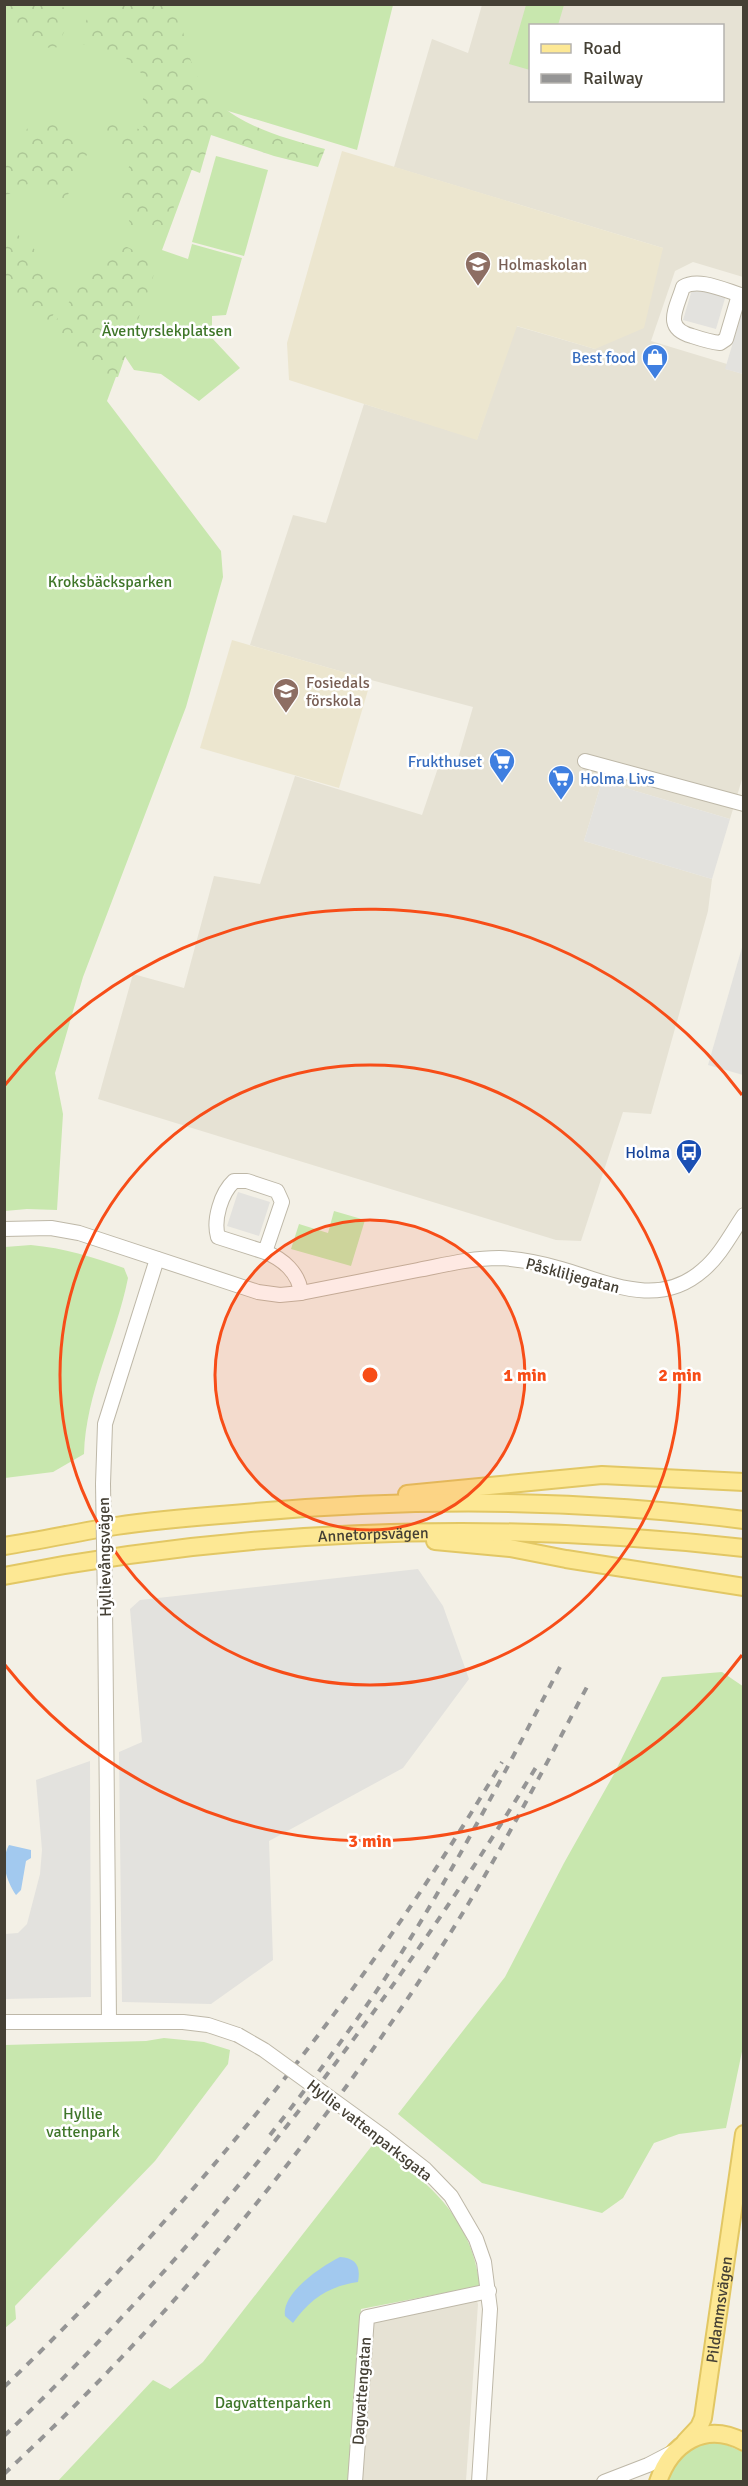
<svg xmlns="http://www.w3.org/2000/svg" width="748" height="2486" font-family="Signika,sans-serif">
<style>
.residential{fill:#e6e2d4;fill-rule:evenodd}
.education{fill:#ece6cf}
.green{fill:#c8e7ae}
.forest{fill:url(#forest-crowns)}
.parking{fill:#e3e2de}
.water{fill:#a2c9ef}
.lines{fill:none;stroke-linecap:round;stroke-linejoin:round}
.minor-casing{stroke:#beb8a8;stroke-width:16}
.major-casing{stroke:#e2c764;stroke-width:20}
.minor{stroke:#fff;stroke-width:14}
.major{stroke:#fde894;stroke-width:16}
.rail{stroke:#959595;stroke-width:4;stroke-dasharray:8 8;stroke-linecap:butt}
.minor-bridge-casing{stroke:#beb8a8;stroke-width:16;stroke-linecap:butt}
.minor-bridge{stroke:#fff;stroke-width:14}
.ring{fill:none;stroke:#f74d18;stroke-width:3}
.labels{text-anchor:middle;stroke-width:5;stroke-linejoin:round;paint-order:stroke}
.education-label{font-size:16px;fill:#785e54;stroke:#fff;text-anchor:start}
.park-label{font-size:16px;fill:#3f7629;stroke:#fff}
.shop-label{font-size:16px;fill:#366cbe;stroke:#fff;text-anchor:end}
.transit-label{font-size:16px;fill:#164399;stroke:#fff;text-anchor:end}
.street-label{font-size:16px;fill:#454035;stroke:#fff}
.centre{fill:#f74d18;stroke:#fff;stroke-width:3}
.ring-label{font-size:18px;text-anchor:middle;font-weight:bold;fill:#f74d18;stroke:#fff;stroke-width:5;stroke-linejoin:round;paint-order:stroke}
</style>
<defs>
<pattern id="forest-crowns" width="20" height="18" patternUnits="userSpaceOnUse" patternTransform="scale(1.5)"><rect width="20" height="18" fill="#c8e7ae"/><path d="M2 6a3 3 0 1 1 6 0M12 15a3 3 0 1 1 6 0" fill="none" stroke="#adc796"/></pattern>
</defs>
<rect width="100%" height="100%" fill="#f3f0e6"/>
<g class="residential">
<path d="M482,5H743V277L693,262L675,271L651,341L727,364L726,369L743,374V776L730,819L602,781L584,841L712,879L708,911L651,1114L623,1112L581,1241L556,1240L98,1099L133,974L184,988L214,876L260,884L295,776L422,815L441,759L457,762L473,707L371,680L250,645L293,515L326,523L364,404L477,439L516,326L595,349L663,248L394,167L432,39L468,53ZM530,26H722V100H530Z"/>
<path d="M476,2299L478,2304L466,2481L359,2482L369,2322Z"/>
</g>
<g class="education">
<path d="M342,151L663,248L644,328L595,349L517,326L477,440L289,380L287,343Z"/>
<path d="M232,640L371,680L339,788L200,748Z"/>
</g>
<g class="green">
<path d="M5,5H393L357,150L215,107L162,250L188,259L192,244L242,258L226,315L212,316V338L240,368L199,401L161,374L134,370L124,355L107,401L221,551L223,577L186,707L83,977L55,1073L63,1114L57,1210L27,1209L5,1211Z"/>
<path d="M526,5H564L558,25L530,26V70L509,64Z"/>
<path d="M216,156L268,170L244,256L192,242Z"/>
<path d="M334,1211L365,1220L351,1266L291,1249L299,1224L328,1233Z"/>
<path d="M31,1245C64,1248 93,1257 124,1268L128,1278C116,1338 86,1392 84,1454L53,1472L5,1478V1247Z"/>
<path d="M722,1672L744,1687V2042L726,2128L679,2134L654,2143L623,2198L602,2213L482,2183L398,2114L505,1977L564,1863L614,1774L662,1677Z"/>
<path d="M164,2038L204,2042L230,2050L228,2064L155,2161L15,2306L16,2319L5,2328V2045L146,2041Z"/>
<path d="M374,2143C428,2182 471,2215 480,2286L361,2309L348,2481L57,2482L153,2380L170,2389L203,2362Z"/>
<path d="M707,2442L722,2443L743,2452V2481L667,2482C676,2459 683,2450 707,2442Z"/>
</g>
<g class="forest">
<path d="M4,5H58L74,12L55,50L30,41L5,20Z"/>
<path d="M114,5H176C182,25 186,47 193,67C213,120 276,136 325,149L318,167L274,156L211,135L200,173L187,168L163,239L132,229L119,192L130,164L119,141H106L99,135L98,124L106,118L117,116L140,130L146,123L143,98L147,79L125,57L76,42L88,17L106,16Z"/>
<path d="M31,122H50L91,146L65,201H51L34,183C20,184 15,194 5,195V167Z"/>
<path d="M4,224L31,245L66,292L48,324L5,282Z"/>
<path d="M125,246L148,257L154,274L118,377L96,376L52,326L104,253Z"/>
</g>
<g class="parking">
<path d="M693,286L726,295L716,329L683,320Z"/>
<path d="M743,309H744L743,374L725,369Z"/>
<path d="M602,781L730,819L712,879L584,841Z"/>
<path d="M743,944L744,1075H743L708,1065Z"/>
<path d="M238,1192L270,1202L259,1236L227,1226Z"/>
<path d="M418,1569L443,1606L469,1679L403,1768L269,1841L273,1960L211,2004L122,2002L119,1752L142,1742L130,1609L140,1600Z"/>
<path d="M90,1761L91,1997L5,1999V1934L18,1933L27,1924L40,1874L42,1850L36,1780Z"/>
</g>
<g class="water">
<path d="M9,1845L31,1850V1858L26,1861L21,1890L16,1895C6,1880 0,1861 9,1845Z"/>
<path d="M340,2257C356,2258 361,2266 358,2282C329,2286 310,2299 293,2323L285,2316C281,2293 322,2266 340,2257Z"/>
</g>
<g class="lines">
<g class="minor-casing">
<g id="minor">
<path d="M739,295L726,339L720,343C710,342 701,339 692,336C663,328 676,310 683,287C699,277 726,291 744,296"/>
<path d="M585,761L744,804"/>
<path d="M4,1229L51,1228L79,1233L258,1292L280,1295L301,1293C340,1285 379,1278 418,1270C444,1265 471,1258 499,1258C520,1259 541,1263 561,1269C609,1283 659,1309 703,1270C720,1256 731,1234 744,1215"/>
<path d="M265,1252L218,1237C213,1220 221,1193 234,1181H247L277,1191L282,1202L265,1252C283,1259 299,1273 301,1293"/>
<path d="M103,1484L105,1424L157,1259"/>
<path d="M105,1604L109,2021"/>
<path d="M4,2022H183L208,2025L238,2035"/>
<path d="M384,2137L425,2169L451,2196L476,2239L484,2262L490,2309L479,2482"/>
<path d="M355,2482L367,2317L489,2291"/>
<path d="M604,2482L648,2465L673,2452"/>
</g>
</g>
<g class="major-casing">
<g id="major">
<path d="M407,1494L602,1475L744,1482"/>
<path d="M435,1541L510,1548L566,1559L744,1587"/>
<path d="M4,1546C42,1540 79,1532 116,1526C155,1520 194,1517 233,1514C402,1498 575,1498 744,1520"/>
<path id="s1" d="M4,1576C249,1528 496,1520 744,1548"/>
<path id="s2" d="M685,2442L699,2427L703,2418L744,2134"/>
<path d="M658,2482C671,2443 705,2421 744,2442"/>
</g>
</g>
<use href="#minor" class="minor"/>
<use href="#major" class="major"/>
<g class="rail">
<path d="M270,2135C310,2084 350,2031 386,1977C451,1877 505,1772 560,1667"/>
<path d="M4,2387C197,2202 366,1992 502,1762"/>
<path d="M4,2436C213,2237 389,2010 538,1764"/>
<path d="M4,2474C176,2314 326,2130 451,1932C501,1852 544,1768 588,1685"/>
</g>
<g class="minor-bridge-casing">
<g id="minor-bridge">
<path d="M103,1484L105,1604"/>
<path d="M238,2035L264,2050L384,2137"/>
</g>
</g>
<use href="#minor-bridge" class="minor-bridge"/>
</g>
<circle cx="370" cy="1375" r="155" fill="#f74d18" fill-opacity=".12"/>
<g class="ring">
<circle cx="370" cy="1375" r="155"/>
<circle cx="370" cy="1375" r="310"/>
<path d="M742 1655A466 466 0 0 1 5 1665M5 1085A466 466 0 0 1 742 1095"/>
</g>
<defs>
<g id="school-pin" transform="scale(1.35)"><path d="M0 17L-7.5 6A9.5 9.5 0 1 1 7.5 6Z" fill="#8d6e63" stroke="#fff"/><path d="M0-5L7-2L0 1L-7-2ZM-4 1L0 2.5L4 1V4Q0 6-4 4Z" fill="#fff"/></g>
<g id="shop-pin" transform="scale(1.35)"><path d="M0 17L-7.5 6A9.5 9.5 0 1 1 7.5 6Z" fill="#3f7fe0" stroke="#fff"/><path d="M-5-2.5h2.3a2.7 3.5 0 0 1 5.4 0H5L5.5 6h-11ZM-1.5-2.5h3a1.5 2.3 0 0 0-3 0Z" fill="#fff"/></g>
<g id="supermarket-pin" transform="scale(1.35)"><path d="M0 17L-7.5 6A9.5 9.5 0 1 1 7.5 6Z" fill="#3f7fe0" stroke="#fff"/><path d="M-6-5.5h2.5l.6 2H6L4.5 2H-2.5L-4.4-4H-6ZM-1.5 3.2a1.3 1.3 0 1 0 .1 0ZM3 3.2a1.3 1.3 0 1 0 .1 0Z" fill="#fff"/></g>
<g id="bus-pin" transform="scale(1.35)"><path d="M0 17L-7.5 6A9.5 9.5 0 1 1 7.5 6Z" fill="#1a4fb4" stroke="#fff"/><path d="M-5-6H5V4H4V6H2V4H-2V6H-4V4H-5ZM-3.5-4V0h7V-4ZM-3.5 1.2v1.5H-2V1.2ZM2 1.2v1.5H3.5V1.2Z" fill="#fff"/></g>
</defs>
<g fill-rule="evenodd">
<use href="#school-pin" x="478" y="264"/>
<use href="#shop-pin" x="655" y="357"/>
<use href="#school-pin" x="286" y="691"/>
<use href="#supermarket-pin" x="502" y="761"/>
<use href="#supermarket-pin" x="561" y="778"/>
<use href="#bus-pin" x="689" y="1152"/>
</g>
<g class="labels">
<g class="education-label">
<text x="498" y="270">Holmaskolan</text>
<text x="306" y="688">Fosiedals<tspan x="306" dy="18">förskola</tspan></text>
</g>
<g class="park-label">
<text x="167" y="336">Äventyrslekplatsen</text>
<text x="110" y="587">Kroksbäcksparken</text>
<text x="83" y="2119">Hyllie<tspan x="83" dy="18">vattenpark</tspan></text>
<text x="273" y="2408">Dagvattenparken</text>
</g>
<g class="shop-label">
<text x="636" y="363">Best food</text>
<text x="482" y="767">Frukthuset</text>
<text x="580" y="784" text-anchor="start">Holma Livs</text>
</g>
<g class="transit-label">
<text x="670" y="1158">Holma</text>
</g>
<g class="street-label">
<text transform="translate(573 1275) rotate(15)" y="6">Påskliljegatan</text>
<text dy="6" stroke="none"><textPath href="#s1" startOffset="372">Annetorpsvägen</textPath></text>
<text transform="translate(104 1557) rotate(-91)" y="6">Hyllievångsvägen</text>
<text transform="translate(370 2130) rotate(38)" y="6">Hyllie vattenparksgata</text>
<text dy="6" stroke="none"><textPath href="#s2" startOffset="140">Pildammsvägen</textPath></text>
<text transform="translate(361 2391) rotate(-86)" y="6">Dagvattengatan</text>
</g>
</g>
<circle cx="370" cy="1375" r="9" class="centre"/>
<g class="ring-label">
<text x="525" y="1381">1 min</text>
<text x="680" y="1381">2 min</text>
<text x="370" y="1847">3 min</text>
</g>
<rect width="748" height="2486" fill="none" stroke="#454035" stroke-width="12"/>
<rect x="529" y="24" width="195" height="78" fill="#ffffff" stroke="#b5b3ae" stroke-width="1.5"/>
<rect x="541" y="44" width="30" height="9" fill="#fde894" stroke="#b5b3ae" stroke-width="1.5"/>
<text x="583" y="54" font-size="18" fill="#454035">Road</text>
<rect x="541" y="74" width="30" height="9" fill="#959595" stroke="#b5b3ae" stroke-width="1.5"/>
<text x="583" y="84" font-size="18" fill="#454035">Railway</text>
</svg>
